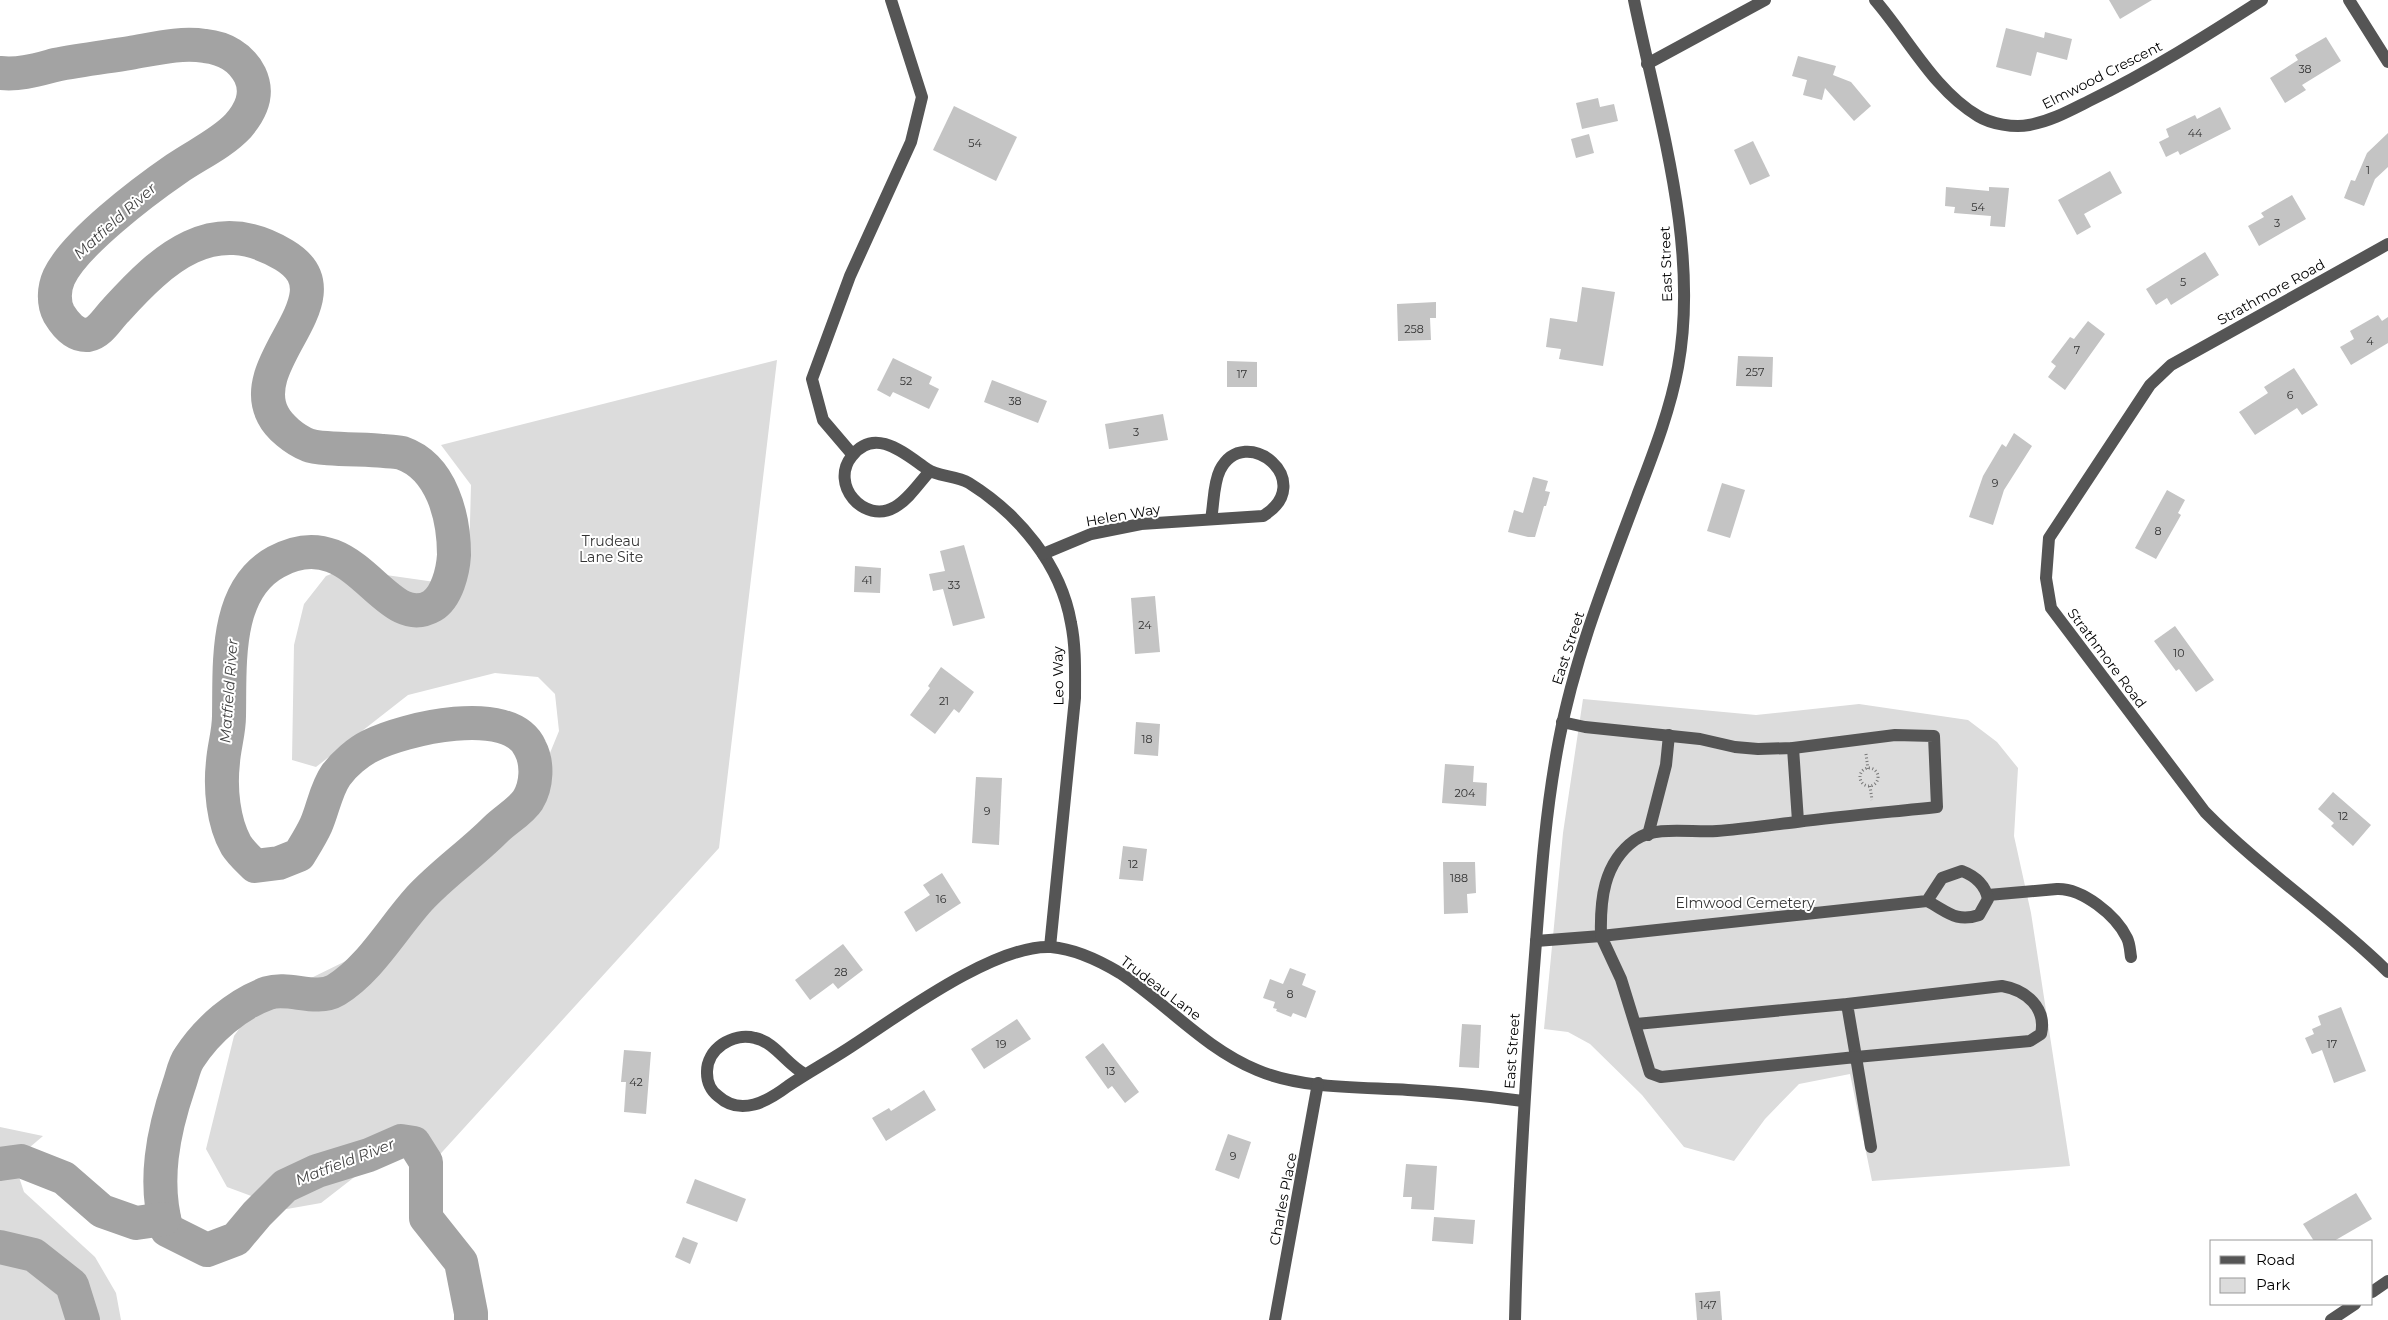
<svg xmlns="http://www.w3.org/2000/svg" width="2388" height="1320" font-family="Montserrat,sans-serif">
<style>
.green{fill:#dcdcdc}
.lines{fill:none;stroke-linecap:round;stroke-linejoin:round}
.river{stroke:#a3a3a3;stroke-width:34}
.building{fill:#c4c4c4}
.path{stroke:#777;stroke-width:3;stroke-dasharray:1 2.5;stroke-linecap:butt}
.minor{stroke:#555;stroke-width:12}
.labels{text-anchor:middle;stroke-width:4;stroke-linejoin:round;paint-order:stroke}
.number-label{font-size:11px;fill:#313131}
.street-label{font-size:14px;fill:#000;stroke:#fff}
.park-label{font-size:14px;fill:#333;stroke:#fff}
.water-label{font-size:15px;font-style:italic;fill:#444;stroke:#fff}
</style>
<rect width="100%" height="100%" fill="#fff"/>
<g class="green">
<path d="M777,360L719,848L423,1173L409,1154L388,1151L321,1203L287,1209L227,1187L206,1149L234,1036L256,1005L354,957L447,895L536,787L559,731L555,694L538,677L495,673L408,695L316,767L292,760L294,645L304,604L326,576L344,569L442,583L454,576L469,560L471,485L441,445Z"/>
<path d="M1583,699L1756,715L1859,704L1968,720L1997,742L2018,768L2014,836L2031,913L2070,1166L1872,1181L1850,1074L1799,1084L1765,1119L1734,1161L1684,1147L1642,1095L1590,1044L1568,1032L1544,1029L1563,833Z"/>
<path d="M0,1127L43,1136L30,1147L18,1174L24,1192L95,1257L116,1293L121,1320H0Z"/>
</g>
<g class="lines">
<g class="river">
<path d="M0,73C20,75 36,70 55,65C80,60 105,57 130,53C154,49 180,42 205,46C224,48 241,57 250,75C259,94 251,111 238,126C221,144 196,155 176,169C144,191 75,243 59,277C54,288 53,303 59,314C65,324 75,336 88,335C100,333 108,318 116,310C163,258 213,212 284,255C352,296 244,360 273,415C279,427 295,440 308,445C320,450 367,449 383,451C385,451 399,452 402,453C442,467 454,517 454,555C453,571 447,597 432,606C383,634 356,518 276,562C224,590 230,665 229,716C229,732 224,747 223,762C220,788 223,822 236,845C241,853 248,859 255,866L279,863L299,855C305,845 311,836 316,825C323,809 326,789 336,775C344,764 358,752 370,746C403,729 510,703 530,748C538,763 537,785 528,800C521,811 505,820 495,830C471,854 442,874 419,899C392,929 370,969 336,990C316,1002 289,986 268,993C237,1004 207,1030 189,1058C184,1065 182,1077 179,1085C163,1132 153,1182 167,1230L207,1250L236,1239L257,1214L285,1186L317,1171L369,1155L401,1141L414,1143L426,1162V1218L461,1262L471,1313V1320"/>
<path d="M0,1164L21,1161L64,1178L102,1211L136,1223L164,1219"/>
<path d="M0,1247L34,1255L72,1285L83,1320"/>
</g>
</g>
<g class="building">
<path d="M2109,0H2152L2120,19Z"/>
<path d="M2006,28L2044,38L2045,32L2072,39L2067,60L2037,52L2031,76L1996,67Z"/>
<path d="M2326,37L2341,61L2302,85L2306,90L2285,103L2270,78L2298,60L2295,55Z"/>
<path d="M1798,56L1836,66L1833,75L1851,82L1871,106L1854,121L1825,88L1822,100L1803,95L1807,80L1792,76Z"/>
<path d="M1598,98L1600,107L1614,104L1618,121L1582,129L1576,103Z"/>
<path d="M954,106L1017,137L996,181L933,150Z"/>
<path d="M2220,107L2231,129L2180,155L2178,151L2166,157L2159,142L2169,137L2166,129L2195,115L2197,119Z"/>
<path d="M2388,133V167L2375,179L2364,206L2344,198L2351,180L2355,181L2367,153Z"/>
<path d="M1589,134L1594,153L1576,158L1571,139Z"/>
<path d="M1753,141L1770,176L1750,185L1734,150Z"/>
<path d="M2110,171L2122,193L2084,214L2091,227L2077,235L2058,200Z"/>
<path d="M1946,187L1989,191V187L2009,188L2005,227L1990,226L1991,216L1954,213L1955,207L1945,206Z"/>
<path d="M2292,195L2306,219L2259,246L2248,226L2264,217L2261,213Z"/>
<path d="M2205,252L2219,275L2171,305L2167,298L2156,305L2146,289Z"/>
<path d="M1582,287L1615,292L1603,366L1559,359L1561,349L1546,347L1550,318L1577,322Z"/>
<path d="M1436,302V318H1430L1431,340L1398,341L1397,304Z"/>
<path d="M2378,315L2382,321L2388,317V343L2351,365L2340,347L2354,339L2350,331Z"/>
<path d="M2088,321L2105,334L2065,390L2048,377L2056,366L2051,362L2070,337L2074,339Z"/>
<path d="M1738,356L1773,357L1772,387L1736,386Z"/>
<path d="M893,358L932,377L929,384L939,389L929,409L893,392L890,397L877,390Z"/>
<path d="M1227,361L1257,362V387H1227Z"/>
<path d="M2294,368L2318,405L2302,415L2297,408L2255,435L2239,412L2268,393L2264,387Z"/>
<path d="M992,380L1047,401L1038,423L984,402Z"/>
<path d="M1163,414L1168,440L1109,449L1105,424Z"/>
<path d="M2014,433L2032,446L2004,490L1993,525L1969,517L1983,476L2002,444L2006,447Z"/>
<path d="M1533,477L1548,481L1545,491L1550,492L1546,506H1544L1535,537H1528L1508,532L1514,510L1523,513Z"/>
<path d="M1722,483L1745,490L1730,538L1707,531Z"/>
<path d="M2167,490L2185,500L2178,513L2181,515L2156,559L2135,548Z"/>
<path d="M964,545L985,618L953,626L943,589L933,591L929,574L945,571L940,551Z"/>
<path d="M855,566L881,568L880,593L854,592Z"/>
<path d="M1155,596L1160,652L1135,654L1131,598Z"/>
<path d="M2175,626L2214,680L2196,692L2179,669L2176,671L2154,641Z"/>
<path d="M941,667L974,692L959,713L954,709L935,734L910,715L930,688L928,686Z"/>
<path d="M1136,722L1160,724L1158,756L1134,754Z"/>
<path d="M1445,764L1474,766L1473,782L1487,783L1486,806L1442,803Z"/>
<path d="M976,777L1002,778L999,845L972,843Z"/>
<path d="M2333,792L2371,825L2353,846L2331,826L2334,823L2318,809Z"/>
<path d="M1123,846L1147,849L1143,881L1119,879Z"/>
<path d="M1443,862H1475L1476,893L1467,894L1468,913L1444,914Z"/>
<path d="M942,873L961,903L916,932L904,912L930,895L923,885Z"/>
<path d="M843,944L863,970L838,989L833,983L810,1000L795,980Z"/>
<path d="M1290,968L1306,974L1302,985L1316,991L1306,1018L1293,1013L1291,1017L1276,1011L1277,1009L1273,1008L1275,1002L1263,998L1270,979L1283,984Z"/>
<path d="M2341,1007L2366,1071L2334,1083L2322,1050L2312,1054L2305,1038L2314,1034L2312,1029L2321,1025L2318,1016Z"/>
<path d="M1017,1019L1031,1039L984,1069L971,1049Z"/>
<path d="M1462,1024L1481,1025L1479,1068L1459,1067Z"/>
<path d="M1103,1043L1139,1092L1125,1103L1112,1086L1108,1089L1085,1057Z"/>
<path d="M624,1050L651,1052L646,1114L624,1112L626,1082H621Z"/>
<path d="M924,1090L936,1110L886,1141L872,1118L889,1108L891,1111Z"/>
<path d="M1228,1134L1251,1142L1239,1179L1215,1170Z"/>
<path d="M1406,1164L1437,1166L1434,1210L1411,1209L1412,1197H1403Z"/>
<path d="M695,1179L746,1199L737,1222L686,1203Z"/>
<path d="M2356,1193L2372,1219L2334,1241H2314L2303,1224Z"/>
<path d="M1434,1217L1475,1220L1473,1244L1432,1241Z"/>
<path d="M683,1237L698,1243L690,1264L675,1257Z"/>
<path d="M1720,1291L1722,1320H1697L1695,1293Z"/>
</g>
<g class="lines">
<g class="path">
<path d="M1866,754L1868,769"/>
<circle cx="1869" cy="777" r="9"/>
<path d="M1870,786L1872,800"/>
</g>
<g class="minor">
<path d="M1875,0C1908,38 1934,90 1978,116C1991,124 2014,128 2029,125C2051,121 2069,111 2089,101C2149,72 2206,36 2262,0"/>
<path d="M2349,0L2388,62"/>
<path d="M1647,64L1765,0"/>
<path d="M2388,244L2171,365L2150,385L2049,538L2046,578L2051,608L2205,812C2262,870 2330,915 2388,972"/>
<path d="M852,454L823,420L812,379L850,276L911,142L922,97L891,0"/>
<path d="M930,471C919,483 909,499 895,507C864,525 829,484 852,456C875,426 905,454 927,469C937,477 956,475 969,483C1019,514 1061,565 1071,623C1076,647 1075,673 1075,698L1050,947"/>
<path d="M1043,554L1091,534L1141,524L1263,516C1319,482 1245,421 1220,470C1213,484 1214,504 1211,519"/>
<path d="M1793,748L1798,821"/>
<path d="M1648,835L1666,765L1669,735"/>
<path d="M1988,895L2057,889C2082,888 2116,915 2127,938C2130,944 2130,951 2131,957"/>
<path d="M1536,941L1601,936C1600,901 1603,863 1635,840C1656,825 1692,833 1717,831C1744,829 1770,825 1797,822C1843,816 1890,812 1937,807L1934,736L1895,735L1793,748L1758,749L1735,747L1700,739L1585,727L1562,722"/>
<path d="M1636,1024L1847,1004L2002,986C2026,990 2047,1008 2041,1034L2030,1041L1856,1057L1847,1004"/>
<path d="M805,1074C787,1065 775,1042 755,1038C733,1032 706,1049 707,1073C707,1082 711,1091 718,1096C741,1117 768,1101 788,1086C810,1071 833,1059 855,1044C901,1014 996,944 1051,947C1075,949 1100,961 1120,973C1167,1004 1204,1048 1257,1070C1301,1089 1361,1087 1408,1090C1447,1092 1485,1096 1523,1101"/>
<path d="M1871,1147L1856,1057L1661,1077L1650,1073L1621,979L1601,936L1927,901C1947,911 1956,923 1979,915L1988,899C1985,884 1975,876 1962,871L1942,878L1927,901"/>
<path d="M2372,1292L2388,1281"/>
<path d="M1275,1320L1318,1083"/>
<path d="M1515,1320C1518,1194 1526,1068 1536,942C1541,875 1546,807 1559,740C1575,656 1607,576 1637,496C1653,454 1670,411 1678,367C1700,248 1658,117 1634,0"/>
<path d="M2331,1320L2355,1304"/>
</g>
</g>
<g class="labels">
<g class="number-label">
<text x="2305" y="73">38</text>
<text x="2195" y="137">44</text>
<text x="975" y="147">54</text>
<text x="2368" y="174">1</text>
<text x="1978" y="211">54</text>
<text x="2277" y="227">3</text>
<text x="2183" y="286">5</text>
<text x="1414" y="333">258</text>
<text x="2370" y="345">4</text>
<text x="2077" y="354">7</text>
<text x="1755" y="376">257</text>
<text x="1242" y="378">17</text>
<text x="906" y="385">52</text>
<text x="2290" y="399">6</text>
<text x="1015" y="405">38</text>
<text x="1136" y="436">3</text>
<text x="1995" y="487">9</text>
<text x="2158" y="535">8</text>
<text x="867" y="584">41</text>
<text x="954" y="589">33</text>
<text x="1145" y="629">24</text>
<text x="2179" y="657">10</text>
<text x="944" y="705">21</text>
<text x="1147" y="743">18</text>
<text x="1465" y="797">204</text>
<text x="987" y="815">9</text>
<text x="2343" y="820">12</text>
<text x="1133" y="868">12</text>
<text x="1459" y="882">188</text>
<text x="941" y="903">16</text>
<text x="841" y="976">28</text>
<text x="1290" y="998">8</text>
<text x="1001" y="1048">19</text>
<text x="2332" y="1048">17</text>
<text x="1110" y="1075">13</text>
<text x="636" y="1086">42</text>
<text x="1233" y="1160">9</text>
<text x="1708" y="1309">147</text>
</g>
<g class="street-label">
<text transform="translate(2102 75) rotate(-27)" y="5">Elmwood Crescent</text>
<text transform="translate(1666 264) rotate(-92)" y="5">East Street</text>
<text transform="translate(2271 292) rotate(-29)" y="5">Strathmore Road</text>
<text transform="translate(1123 515) rotate(-10)" y="5">Helen Way</text>
<text transform="translate(1568 648) rotate(-72)" y="5">East Street</text>
<text transform="translate(2107 658) rotate(53)" y="5">Strathmore Road</text>
<text transform="translate(1058 676) rotate(-91)" y="5">Leo Way</text>
<text transform="translate(1161 988) rotate(37)" y="5">Trudeau Lane</text>
<text transform="translate(1512 1051) rotate(-86)" y="5">East Street</text>
<text transform="translate(1283 1199) rotate(-79)" y="5">Charles Place</text>
</g>
<g class="park-label">
<text x="611" y="546">Trudeau<tspan x="611" dy="16">Lane Site</tspan></text>
<text x="1745" y="908">Elmwood Cemetery</text>
</g>
<g class="water-label">
<text transform="translate(115 221) rotate(-42)" y="5">Matfield River</text>
<text transform="translate(229 691) rotate(-86)" y="5">Matfield River</text>
<text transform="translate(345 1162) rotate(-21)" y="5">Matfield River</text>
</g>
</g>
<rect x="2210" y="1240" width="162" height="65" fill="#ffffff" stroke="#999999"/>
<rect x="2220" y="1256" width="25" height="8" fill="#555555" stroke="#999999"/>
<text x="2256" y="1265" font-size="15" fill="#000000">Road</text>
<rect x="2220" y="1278" width="25" height="15" fill="#dcdcdc" stroke="#999999"/>
<text x="2256" y="1290" font-size="15" fill="#000000">Park</text>
</svg>
